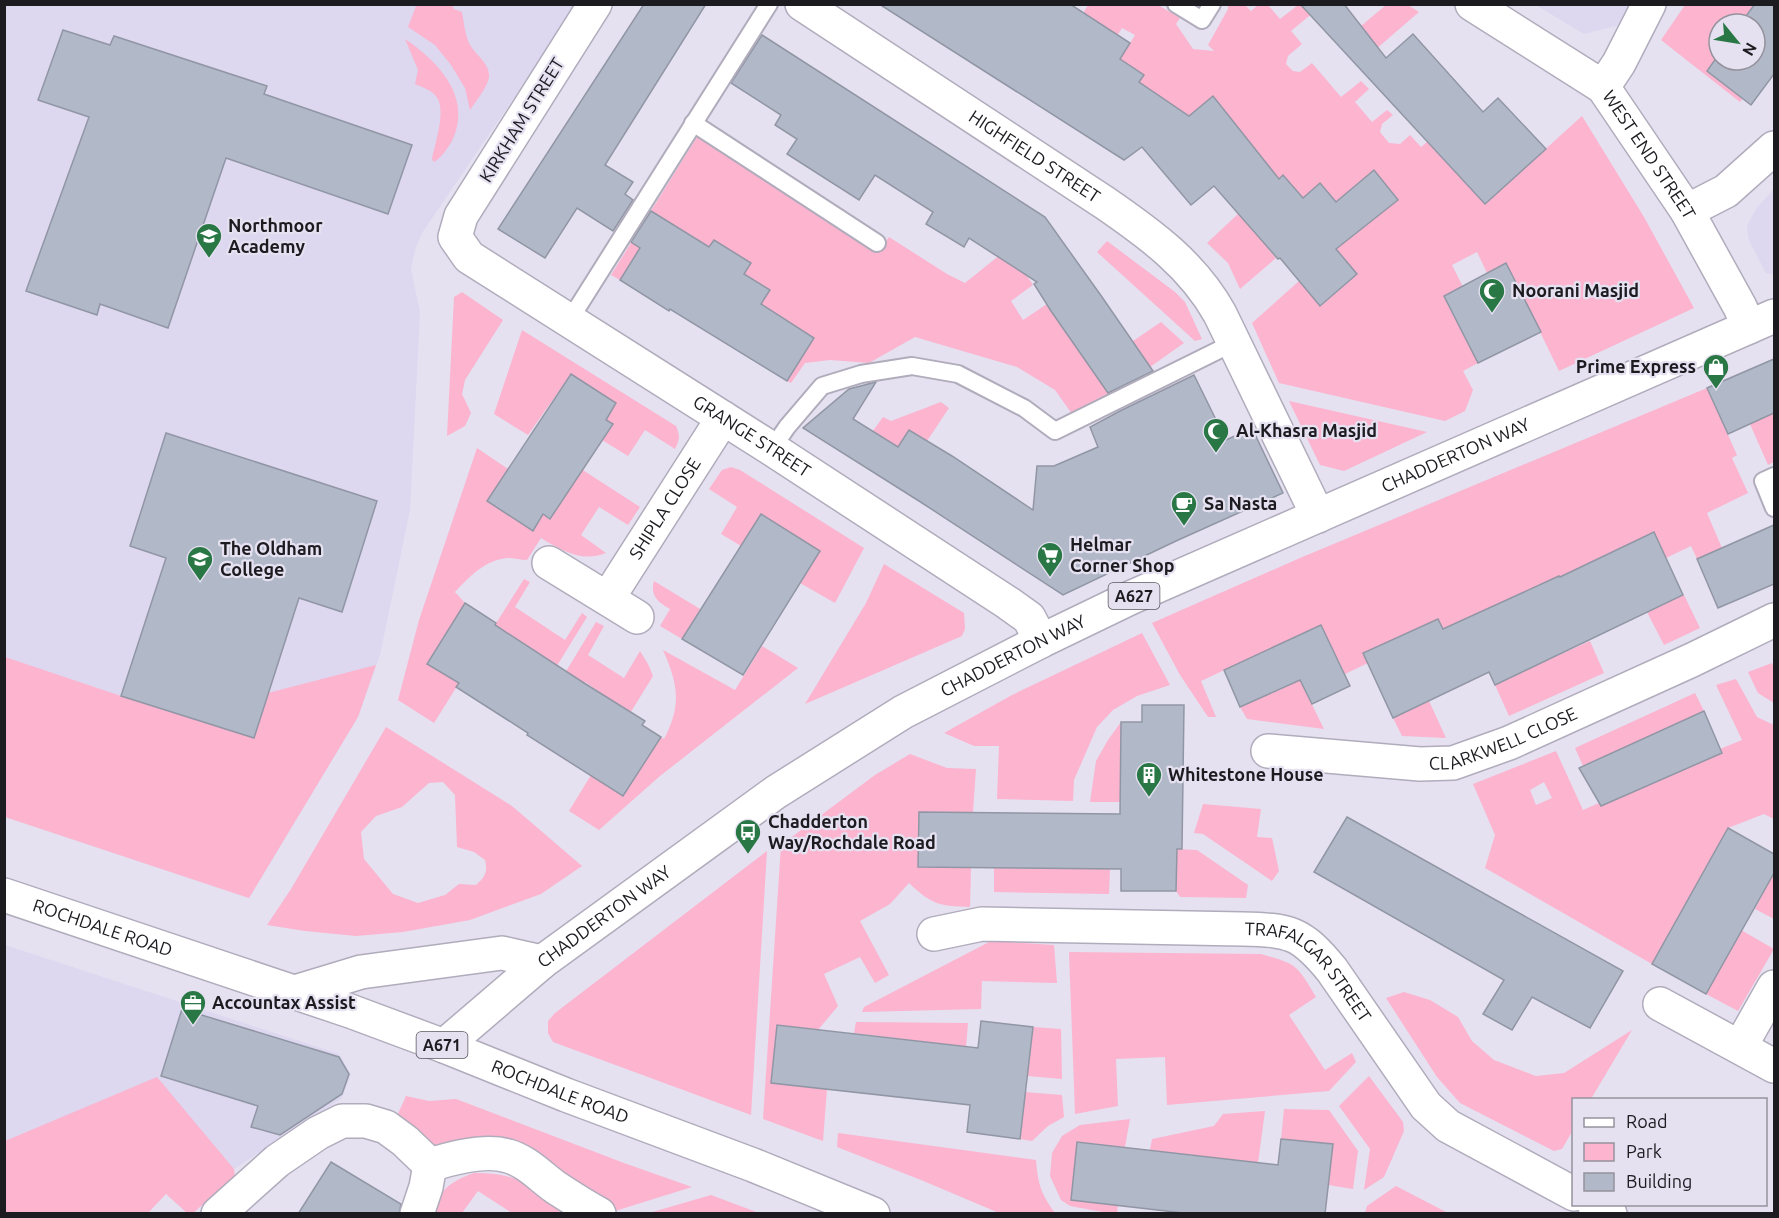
<svg xmlns="http://www.w3.org/2000/svg" width="1779" height="1218" font-family="Ubuntu,sans-serif">
<style>
.built{fill:#ddd7ef}
.green{fill:#fcb4cf;fill-rule:evenodd}
.building{fill:#b1b8c7;stroke:#9196a5;stroke-width:1.5}
.lines{fill:none;stroke-linecap:round;stroke-linejoin:round}
.service-casing{stroke:#b0acbc;stroke-width:20}
.minor-casing{stroke:#b0acbc;stroke-width:36}
.primary-casing{stroke:#b0acbc;stroke-width:36}
.service{stroke:#fff;stroke-width:16}
.minor{stroke:#fff;stroke-width:33}
.primary{stroke:#fff;stroke-width:33}
.labels{text-anchor:middle;stroke-width:4.5;stroke-linejoin:round;paint-order:stroke}
.shield{fill:#e5e1f1;stroke:#58565f;stroke-width:1.5}
.shield-label{font-size:16px;font-weight:bold;fill:#1c1b20}
.street-label{font-size:18px;fill:#1c1b20;stroke:#e5e1f1}
.poi-label{font-size:18px;font-weight:bold;fill:#1c1b20;stroke:#e5e1f1;text-anchor:start}
</style>
<rect width="100%" height="100%" fill="#e5e1f1"/>
<g class="built">
<path d="M5,5H577L422,233L415,250L411,269L420,312L410,510L380,655L358,717L249,898L5,817Z"/>
<path d="M1536,5H1633L1624,24L1584,34Z"/>
<path d="M1774,189V275L1766,273L1749,240L1747,226L1756,209Z"/>
<path d="M5,945L339,1054L351,1074L342,1098L234,1169L202,1132L5,1141Z"/>
</g>
<g class="green">
<path d="M412,5H452L454,9L462,12C464,23 465,35 470,45C476,55 490,64 489,77C487,88 476,101 470,110L465,88L451,65L435,45L408,27L416,6Z"/>
<path d="M1088,5H1158L1180,18L1176,24L1193,49L1214,51L1208,45L1228,9V5H1245L1251,11L1258,5H1268L1280,19L1298,5H1318L1320,7L1291,31L1302,44L1288,56L1286,64L1293,71L1300,72L1312,63L1341,97L1361,81L1369,89L1355,102L1372,122L1387,110L1393,115L1382,124L1380,132L1389,143L1400,144L1410,135L1421,147L1427,142L1455,172L1468,159L1498,192L1582,116L1644,217L1694,308L1559,371L1507,264L1487,273L1477,252L1452,265L1463,287L1444,297L1478,363L1463,371L1473,390L1465,411L1445,421L1279,383L1252,323L1299,281L1321,306L1357,274L1336,249L1357,206L1370,222L1398,199L1374,170L1336,202L1320,183L1303,198L1284,176L1278,180L1213,97L1146,151L1132,93L1144,75L1132,67L1109,77L1135,35L1122,28L1096,69L1062,47Z"/>
<path d="M1386,5H1408L1419,12L1375,50L1361,26Z"/>
<path d="M1685,5H1755L1741,24H1719V54L1707,71L1743,98L1740,102L1661,40Z"/>
<path d="M405,39C439,62 473,98 452,141C447,149 442,157 434,162L432,159C435,143 447,110 436,96C431,90 422,87 415,84L418,70Z"/>
<path d="M697,137L794,198L877,253L889,237L947,274L965,283L1042,221L1053,228L1013,255L1033,285L1011,301L1023,320L1047,304L1110,395L1072,414L1055,390L1017,367L915,337L869,363L830,360L805,363L791,383L787,381L814,338L761,304L770,290L744,274L751,263L714,240L702,258L659,217L620,280L611,275Z"/>
<path d="M1238,214L1246,222L1249,220L1272,248L1269,250L1276,258L1240,289L1228,263L1207,243Z"/>
<path d="M1107,241L1175,292L1185,302L1202,339L1195,341L1097,252Z"/>
<path d="M462,292L503,320L465,380L462,394L471,413L465,426L447,436L454,297Z"/>
<path d="M1161,322L1184,343L1150,367L1133,341Z"/>
<path d="M522,330L676,426C680,435 680,439 675,449L645,430L628,456L602,440L613,425L606,420L616,403L571,374L528,435L494,414Z"/>
<path d="M1707,388L1737,455L1732,458L1748,493L1707,513L1722,548L1697,559L1691,546L1666,558L1654,532L1582,566L1568,596L1559,576L1465,619L1455,650L1470,682L1467,683L1438,619L1364,653L1368,663L1345,674L1321,625L1201,681L1216,717H1208L1180,675L1152,623L1300,558Z"/>
<path d="M1289,401L1427,432L1344,471L1320,465Z"/>
<path d="M941,402L949,408L927,441L909,430L898,447L873,431L883,417L891,421Z"/>
<path d="M1774,413V462L1768,465L1750,424Z"/>
<path d="M477,448L508,469L487,501L533,531L543,514L551,518L560,503L575,465L640,507L628,525L599,507L581,535L606,553C582,563 561,550 541,538L527,560C521,560 514,558 508,558C486,559 469,577 455,592L465,603L427,663L459,683L434,723L398,700L419,620Z"/>
<path d="M731,467L740,470L864,548L835,603L800,583L820,551L761,514L741,546L721,534L737,507L709,489L722,470Z"/>
<path d="M884,564L964,613L965,629L962,636L805,704L866,603Z"/>
<path d="M524,579L530,582L515,607L565,640L582,613L587,617L555,669L536,656L538,653C523,643 509,635 493,628Z"/>
<path d="M654,581L700,609L682,639L660,626L670,609C658,602 650,596 654,581Z"/>
<path d="M1684,595L1700,628L1664,645L1647,612Z"/>
<path d="M596,622L604,626L588,655L624,678L640,651L648,664L653,676L629,715L610,703L611,700L585,682L583,685L565,673Z"/>
<path d="M1142,633L1170,685L1137,696L1113,710L1097,727L1074,780L1073,801L997,799L999,746H974L944,733L1012,695Z"/>
<path d="M1590,641L1604,673L1509,716L1495,685L1533,667L1530,661L1547,654L1550,659Z"/>
<path d="M762,646L798,668L660,776L599,830L569,811L591,775L661,737L664,739C682,705 678,684 663,650L735,690Z"/>
<path d="M5,657L121,696L268,693L376,665L358,717L249,898L5,817Z"/>
<path d="M1772,663L1774,668V703L1758,693L1748,672Z"/>
<path d="M1736,679L1757,717L1774,725V819L1764,814L1728,828L1652,964L1485,868L1495,835L1473,784L1556,751L1583,810L1599,803L1601,806L1721,753L1720,749L1742,740L1716,685ZM1544,782L1552,798L1536,805L1530,790Z"/>
<path d="M1300,680L1324,729L1247,719L1240,707Z"/>
<path d="M1695,693L1704,711L1583,766L1575,748Z"/>
<path d="M1429,701L1446,738L1402,736L1393,718Z"/>
<path d="M1121,722L1120,802H1090L1096,761L1108,740Z"/>
<path d="M386,727L512,806L582,866L541,894L470,920L403,932L356,936L305,931L267,925L291,889ZM443,782L455,795L457,847L474,852L485,860C488,872 485,877 476,885L459,884L445,895L418,903L393,894L364,859L361,832L376,816L402,807L429,783Z"/>
<path d="M910,754L947,768L976,769L973,812H919L918,867L971,868L970,907C940,906 932,905 909,883L890,904L860,921L889,975L875,983L860,957L824,974L838,1006L818,1030L777,1025L771,1083L827,1089L823,1141L763,1119L781,845L875,775Z"/>
<path d="M1203,804L1261,809L1257,837L1272,838L1279,871L1272,881L1203,834L1194,833Z"/>
<path d="M1177,849L1197,850L1248,885L1246,898L1180,897L1176,891Z"/>
<path d="M767,851L751,1115L553,1042L548,1033V1021L555,1013Z"/>
<path d="M994,868L1110,869L1109,894L994,892Z"/>
<path d="M1774,873V919L1755,909Z"/>
<path d="M1741,930L1774,949L1738,1011L1706,994Z"/>
<path d="M991,941L1054,945L1057,983L982,981L981,1009L862,1012L864,1007Z"/>
<path d="M1069,952L1261,954C1297,964 1297,965 1316,997L1289,1015L1325,1070L1352,1053L1356,1062L1329,1091L1167,1105L1165,1057L1116,1059L1118,1106L1075,1114Z"/>
<path d="M1404,992L1430,1000L1458,1017L1472,1041L1494,1060L1536,1076L1564,1073L1632,1030L1591,1099L1574,1100L1573,1130L1562,1149L1554,1151L1460,1103L1437,1077L1386,998Z"/>
<path d="M856,1022L968,1023L966,1047L854,1033Z"/>
<path d="M1033,1027L1061,1029L1062,1079L1027,1076Z"/>
<path d="M1369,1076L1403,1122L1404,1131L1384,1177L1364,1190L1370,1149L1339,1106Z"/>
<path d="M157,1077L234,1169L235,1177L193,1213H187L166,1194L148,1213L5,1214V1141Z"/>
<path d="M1025,1092L1062,1095L1064,1117L1048,1126L1032,1141L1020,1139Z"/>
<path d="M406,1096L429,1101L456,1099L624,1163L692,1187L612,1212L582,1196L433,1149L397,1116Z"/>
<path d="M1284,1109L1329,1110L1358,1151L1353,1189L1328,1185L1332,1144L1281,1139Z"/>
<path d="M1265,1111L1258,1163L1150,1150L1152,1139L1214,1126L1223,1114Z"/>
<path d="M1130,1119L1125,1147L1077,1142L1118,1205L1117,1213H1108L1070,1206L1061,1200L1050,1176L1052,1153L1062,1136L1080,1125Z"/>
<path d="M838,1133L1036,1160C1038,1184 1041,1194 1055,1213H999L921,1180L837,1147Z"/>
<path d="M474,1173C521,1173 534,1187 569,1213H512L478,1191L462,1213L431,1214C439,1190 451,1181 474,1173Z"/>
<path d="M1396,1186L1448,1213H1365L1367,1206Z"/>
<path d="M711,1195L759,1213H649Z"/>
</g>
<g class="building">
<path d="M644,4H706L605,165L633,182L625,194L633,200L613,231L577,208L545,258L498,229Z"/>
<path d="M879,4H1070L1130,43L1120,59L1144,75L1139,82L1189,116L1213,96L1279,179L1283,175L1303,198L1320,183L1336,202L1374,170L1398,200L1336,249L1357,274L1320,306L1280,258L1278,259L1214,186L1191,205L1142,147L1124,160Z"/>
<path d="M1300,4H1344L1386,58L1413,34L1483,112L1498,98L1546,149L1485,204Z"/>
<path d="M1755,4H1774V74L1751,105L1707,71L1719,54V60H1755V24H1740Z"/>
<path d="M63,30L110,45L114,36L267,86L264,94L412,145L388,214L226,158L168,328L100,304L97,315L26,291L89,117L38,100Z"/>
<path d="M762,35L1045,217L1102,297L1153,371L1108,393L1051,311L1034,284L1037,282L969,238L964,247L926,224L933,212L875,175L859,200L787,154L797,139L775,125L781,115L731,83Z"/>
<path d="M651,211L709,247L714,240L751,263L744,274L770,290L761,304L814,338L787,381L670,309L669,311L620,280L640,248L631,242Z"/>
<path d="M1506,263L1541,332L1478,363L1444,296Z"/>
<path d="M1774,359V413L1728,434L1707,388Z"/>
<path d="M571,374L616,403L606,420L613,424L550,519L543,514L533,531L487,501Z"/>
<path d="M1194,375L1226,440L1252,428L1283,493L1176,541L1063,595L919,501L803,428L849,389L876,382L853,419L898,447L909,430L952,456L1033,510L1037,466H1054L1098,447L1090,427L1120,411Z"/>
<path d="M166,433L377,501L342,612L299,598L254,738L121,696L166,558L130,546Z"/>
<path d="M761,514L820,551L743,675L682,639Z"/>
<path d="M1774,525V584L1718,608L1697,559Z"/>
<path d="M1654,532L1683,595L1495,685L1489,672L1393,718L1363,653L1438,619L1443,629L1559,576L1560,577Z"/>
<path d="M465,603L496,623L495,625L584,683L645,721L642,725L661,737L623,796L527,735L528,733L456,687L459,683L427,664Z"/>
<path d="M1321,625L1350,686L1312,704L1300,680L1240,707L1224,670Z"/>
<path d="M1142,705H1184L1182,849H1177L1176,891H1121V869L918,867L919,812L1120,814L1121,722H1142Z"/>
<path d="M1704,711L1722,753L1601,806L1579,768Z"/>
<path d="M1347,817L1623,971L1590,1028L1532,997L1512,1030L1483,1014L1504,980L1314,872Z"/>
<path d="M1728,828L1774,854V873L1706,994L1652,964Z"/>
<path d="M182,1009L339,1057L349,1074L342,1094L280,1135L251,1127L258,1106L161,1076Z"/>
<path d="M981,1021L1033,1027L1020,1139L967,1132L970,1105L771,1083L777,1025L978,1048Z"/>
<path d="M1281,1139L1333,1144L1325,1214H1192L1071,1200L1077,1142L1278,1165Z"/>
<path d="M331,1162L401,1204L399,1214H298Z"/>
</g>
<g class="lines">
<g class="service-casing">
<g id="service">
<path d="M1176,4L1202,20L1212,4"/>
<path d="M693,123L877,243"/>
<path d="M569,321L769,4"/>
<path d="M772,449L787,427L822,386L861,374L912,366L958,374L1024,408L1055,431L1233,343"/>
<path d="M1774,476L1763,481L1774,508"/>
</g>
</g>
<g class="minor-casing">
<g id="minor">
<path id="s1" d="M595,4L461,216L455,237L469,257L772,449L1008,603L1029,618L1041,641"/>
<path id="s2" d="M802,4L1105,203C1150,234 1193,265 1220,314L1318,516"/>
<path id="s3" d="M1472,4L1603,87L1687,211L1740,307L1749,327"/>
<path d="M1603,87L1619,63L1649,4"/>
<path d="M1687,211L1726,191L1774,148"/>
<path d="M549,563L637,617"/>
<path id="s4" d="M608,598L723,418"/>
<path id="s5" d="M1268,751L1420,764L1453,763L1509,743L1692,660L1774,620"/>
<path id="s6" d="M934,934L982,924L1242,929C1290,930 1301,932 1332,970L1426,1106L1448,1126L1574,1194"/>
<path d="M1660,1004L1774,1066"/>
<path d="M1740,1047L1774,987"/>
<path d="M1594,1204L1610,1214"/>
<path d="M218,1214L277,1161L318,1133L342,1121H366L386,1127L405,1141L430,1165C452,1158 486,1149 508,1156C526,1161 540,1176 555,1187C569,1196 584,1206 599,1214"/>
<path d="M417,1214L426,1187L430,1165"/>
</g>
</g>
<g class="primary-casing">
<g id="primary">
<path id="s7" d="M4,895L350,1011L444,1046L566,1095L753,1165L873,1214"/>
<path d="M295,992L361,972L502,953L542,962"/>
<path id="s8" d="M444,1046L542,962L776,792L903,712L1041,641L1130,598L1774,316"/>
</g>
</g>
<use href="#service" class="service"/>
<use href="#minor" class="minor"/>
<use href="#primary" class="primary"/>
</g>
<defs>
<g id="school-pin" transform="scale(1.35)"><path d="M0 17L-7.5 6A9.5 9.5 0 1 1 7.5 6Z" fill="#2a7746" stroke="#e5e1f1"/><path d="M0-5L7-2L0 1L-7-2ZM-4 1L0 2.5L4 1V4Q0 6-4 4Z" fill="#fff"/></g>
<g id="mosque-pin" transform="scale(1.35)"><path d="M0 17L-7.5 6A9.5 9.5 0 1 1 7.5 6Z" fill="#2a7746" stroke="#e5e1f1"/><path d="M3.5-4.9A6 6 0 1 0 3.5 4.9A5 5 0 1 1 3.5-4.9Z" fill="#fff"/></g>
<g id="shop-pin" transform="scale(1.35)"><path d="M0 17L-7.5 6A9.5 9.5 0 1 1 7.5 6Z" fill="#2a7746" stroke="#e5e1f1"/><path d="M-5-2.5h2.3a2.7 3.5 0 0 1 5.4 0H5L5.5 6h-11ZM-1.5-2.5h3a1.5 2.3 0 0 0-3 0Z" fill="#fff"/></g>
<g id="cafe-pin" transform="scale(1.35)"><path d="M0 17L-7.5 6A9.5 9.5 0 1 1 7.5 6Z" fill="#2a7746" stroke="#e5e1f1"/><path d="M-5.5-4.5H6V0H3Q3 3.5 0 3.5H-2.5Q-5.5 3.5-5.5 0ZM3-3.2v2h1.7v-2ZM-6 4.5H4V6H-6Z" fill="#fff"/></g>
<g id="supermarket-pin" transform="scale(1.35)"><path d="M0 17L-7.5 6A9.5 9.5 0 1 1 7.5 6Z" fill="#2a7746" stroke="#e5e1f1"/><path d="M-6-5.5h2.5l.6 2H6L4.5 2H-2.5L-4.4-4H-6ZM-1.5 3.2a1.3 1.3 0 1 0 .1 0ZM3 3.2a1.3 1.3 0 1 0 .1 0Z" fill="#fff"/></g>
<g id="university-pin" transform="scale(1.35)"><path d="M0 17L-7.5 6A9.5 9.5 0 1 1 7.5 6Z" fill="#2a7746" stroke="#e5e1f1"/><path d="M0-5L7-2L0 1L-7-2ZM-4 1L0 2.5L4 1V4Q0 6-4 4Z" fill="#fff"/></g>
<g id="building-pin" transform="scale(1.35)"><path d="M0 17L-7.5 6A9.5 9.5 0 1 1 7.5 6Z" fill="#2a7746" stroke="#e5e1f1"/><path d="M-4-6H4V6H1V3H-1V6H-4ZM-2.5-4.3h1.7v1.8h-1.7ZM.8-4.3h1.7v1.8H.8ZM-2.5-1h1.7V.8h-1.7ZM.8-1h1.7V.8H.8Z" fill="#fff"/></g>
<g id="bus-pin" transform="scale(1.35)"><path d="M0 17L-7.5 6A9.5 9.5 0 1 1 7.5 6Z" fill="#2a7746" stroke="#e5e1f1"/><path d="M-5-6H5V4H4V6H2V4H-2V6H-4V4H-5ZM-3.5-4V0h7V-4ZM-3.5 1.2v1.5H-2V1.2ZM2 1.2v1.5H3.5V1.2Z" fill="#fff"/></g>
<g id="office-pin" transform="scale(1.35)"><path d="M0 17L-7.5 6A9.5 9.5 0 1 1 7.5 6Z" fill="#2a7746" stroke="#e5e1f1"/><path d="M-6-3h4V-5.5h4V-3h4V5H-6ZM-1-4.5V-3h2v-1.5ZM-6 0V1H6V0Z" fill="#fff"/></g>
</defs>
<g fill-rule="evenodd">
<use href="#school-pin" x="209" y="236"/>
<use href="#mosque-pin" x="1492" y="291"/>
<use href="#shop-pin" x="1716" y="367"/>
<use href="#mosque-pin" x="1216" y="431"/>
<use href="#cafe-pin" x="1184" y="504"/>
<use href="#supermarket-pin" x="1050" y="555"/>
<use href="#university-pin" x="200" y="559"/>
<use href="#building-pin" x="1149" y="775"/>
<use href="#bus-pin" x="748" y="832"/>
<use href="#office-pin" x="193" y="1003"/>
</g>
<g class="labels">
<g class="shield">
<rect x="1108.5" y="583" width="51" height="26" rx="4.5"/>
<rect x="416.5" y="1032" width="51" height="26" rx="4.5"/>
</g>
<g class="shield-label">
<text x="1134" y="602">A627</text>
<text x="442" y="1051">A671</text>
</g>
<g class="street-label">
<text transform="translate(522 120) rotate(-58)" y="6">KIRKHAM STREET</text>
<text dy="6" stroke="none"><textPath href="#s3" startOffset="237">WEST END STREET</textPath></text>
<text dy="6" stroke="none"><textPath href="#s2" startOffset="278">HIGHFIELD STREET</textPath></text>
<text dy="6" stroke="none"><textPath href="#s1" startOffset="632">GRANGE STREET</textPath></text>
<text dy="6" stroke="none"><textPath href="#s8" startOffset="1178">CHADDERTON WAY</textPath></text>
<text dy="6" stroke="none"><textPath href="#s4" startOffset="106">SHIPLA CLOSE</textPath></text>
<text dy="6" stroke="none"><textPath href="#s8" startOffset="692">CHADDERTON WAY</textPath></text>
<text dy="6" stroke="none"><textPath href="#s5" startOffset="240">CLARKWELL CLOSE</textPath></text>
<text dy="6" stroke="none"><textPath href="#s8" startOffset="206">CHADDERTON WAY</textPath></text>
<text dy="6" stroke="none"><textPath href="#s7" startOffset="104">ROCHDALE ROAD</textPath></text>
<text dy="6" stroke="none"><textPath href="#s6" startOffset="393">TRAFALGAR STREET</textPath></text>
<text dy="6" stroke="none"><textPath href="#s7" startOffset="590">ROCHDALE ROAD</textPath></text>
</g>
<g class="poi-label">
<text x="228" y="232">Northmoor<tspan x="228" dy="21">Academy</tspan></text>
<text x="1512" y="297">Noorani Masjid</text>
<text x="1696" y="373" text-anchor="end">Prime Express</text>
<text x="1236" y="437">Al-Khasra Masjid</text>
<text x="1204" y="510">Sa Nasta</text>
<text x="1070" y="551">Helmar<tspan x="1070" dy="21">Corner Shop</tspan></text>
<text x="220" y="555">The Oldham<tspan x="220" dy="21">College</tspan></text>
<text x="1168" y="781">Whitestone House</text>
<text x="768" y="828">Chadderton<tspan x="768" dy="21">Way/Rochdale Road</tspan></text>
<text x="212" y="1009">Accountax Assist</text>
</g>
</g>
<rect width="1779" height="1218" fill="none" stroke="#1c1b20" stroke-width="12"/>
<rect x="1572" y="1098" width="195" height="108" fill="#e5e1f1" stroke="#95929d" stroke-width="1.5"/>
<rect x="1584" y="1118" width="30" height="9" fill="#ffffff" stroke="#95929d" stroke-width="1.5"/>
<text x="1626" y="1128" font-size="18" fill="#1c1b20">Road</text>
<rect x="1584" y="1143" width="30" height="18" fill="#fcb4cf" stroke="#95929d" stroke-width="1.5"/>
<text x="1626" y="1158" font-size="18" fill="#1c1b20">Park</text>
<rect x="1584" y="1173" width="30" height="18" fill="#b1b8c7" stroke="#95929d" stroke-width="1.5"/>
<text x="1626" y="1188" font-size="18" fill="#1c1b20">Building</text>
<g transform="translate(1737 42) rotate(120)"><circle r="28" fill="#e5e1f1" stroke="#95929d" stroke-width="1.5"/>
<path d="M0-4.5L10 22L0 15L-10 22Z" fill="#2a7746"/>
<text y="-9" font-size="16" font-weight="bold" text-anchor="middle" fill="#1c1b20">N</text>
</g>
</svg>
